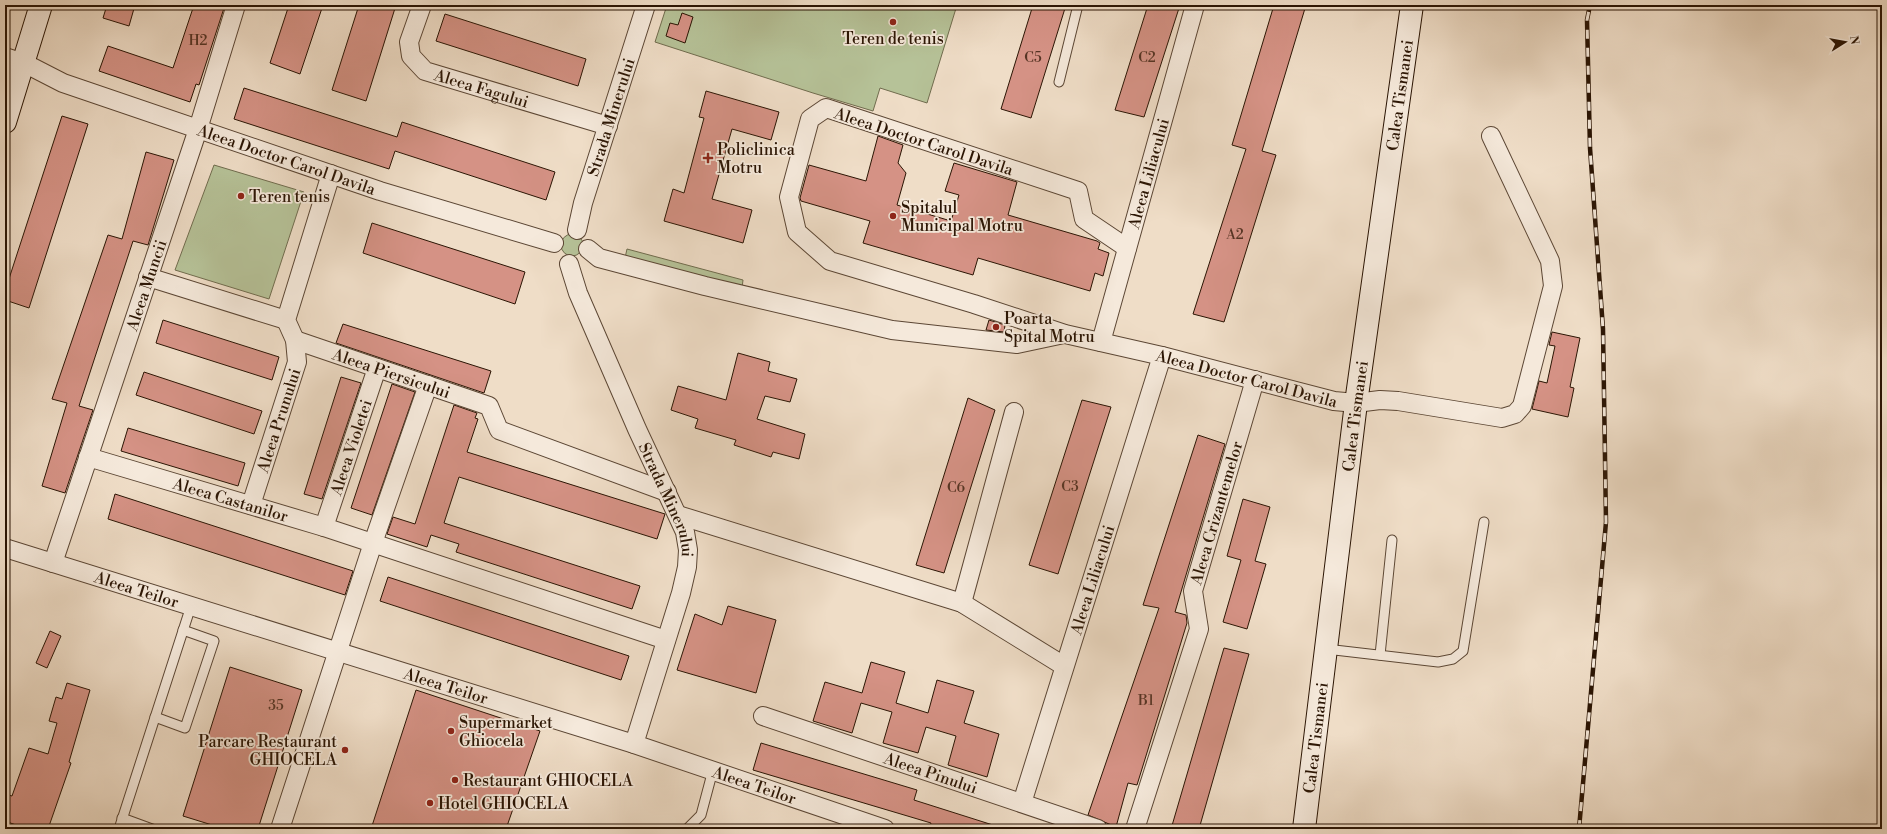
<svg xmlns="http://www.w3.org/2000/svg" width="1887" height="834" font-family="'Libre Bodoni',serif">
<style>
.green{fill:#b6c298;stroke:#706c4e}
.building{fill:#d59285;stroke:#2b1504}
.lines{fill:none;stroke-linecap:round;stroke-linejoin:round}
.lane-casing{stroke:#5c4735;stroke-width:11}
.street-casing{stroke:#5c4735;stroke-width:20}
.secondary-casing{stroke:#2b1504;stroke-width:24}
.lane{stroke:#f5e9db;stroke-width:9}
.street{stroke:#f5e9db;stroke-width:18}
.secondary{stroke:#f5e9db;stroke-width:22}
.rail-casing{stroke:#2b1504;stroke-width:4.5}
.rail{stroke:#f5e9db;stroke-width:3;stroke-dasharray:9;stroke-linecap:butt}
.poi-dot{fill:#8f2418;stroke:#f5e9db;stroke-width:1.5}
.labels{text-anchor:middle;stroke-width:3.5;stroke-linejoin:round;paint-order:stroke}
.number-label{font-size:14px;fill:#563424}
.poi-label{font-size:16px;fill:#2b1504;stroke:#f5e9db;text-anchor:start}
.street-label{font-size:16px;fill:#2b1504;stroke:#f5e9db}
</style>
<rect width="100%" height="100%" fill="#efddc7"/>
<filter id="stains"><feTurbulence type="fractalNoise" baseFrequency=".005" numOctaves="4"/><feColorMatrix values="0 0 0 0 .2 0 0 0 0 .09 0 0 0 0 .02 0 0 0 .5 -.17"/></filter>
<radialGradient id="worn" r=".72"><stop offset=".6" stop-color="#630" stop-opacity="0"/><stop offset="1" stop-color="#630" stop-opacity=".3"/></radialGradient>
<g class="green">
<path d="M667,5H957L927,103L880,88L873,111L813,93L655,42Z"/>
<path d="M214,165L304,192L269,299L175,270Z"/>
<circle cx="572" cy="245" r="11"/>
<path d="M627,249L743,280L742,288L625,258Z"/>
</g>
<g class="building">
<path d="M107,5H135L129,26L103,18Z"/>
<path d="M194,5H225L199,85L196,84L190,102L99,71L108,46L173,68Z"/>
<path d="M289,5H323L300,74L270,63Z"/>
<path d="M359,5H396L366,101L332,90Z"/>
<path d="M1033,5H1066L1031,118L1001,109Z"/>
<path d="M1148,5H1180L1144,117L1115,110Z"/>
<path d="M1274,5H1306L1262,151L1276,155L1224,322L1193,314L1246,149L1232,145Z"/>
<path d="M682,13L693,17L685,43L666,36L670,23L678,25Z"/>
<path d="M445,14L586,59L578,86L436,41Z"/>
<path d="M244,88L397,137L402,122L555,172L546,200L395,151L389,169L234,119Z"/>
<path d="M706,91L779,112L771,140L732,129L712,199L752,210L743,243L664,221L673,189L684,193L704,118L699,117Z"/>
<path d="M62,116L88,124L29,308L5,300V291Z"/>
<path d="M878,136L903,145L898,163L906,173L897,205L951,221L959,195L945,191L954,163L1017,182L1008,215L1097,241L1100,243L1098,249L1109,253L1103,276L1095,273L1090,291L978,258L973,275L863,243L870,221L801,201L800,198L809,165L866,181Z"/>
<path d="M146,152L174,160L148,245L133,241L79,406L93,410L65,493L42,486L67,403L52,399L108,235L122,239Z"/>
<path d="M372,223L525,272L515,304L363,253Z"/>
<path d="M163,320L279,357L272,380L156,343Z"/>
<path d="M989,320L1005,325L1004,332L986,330Z"/>
<path d="M343,324L491,371L484,393L336,343Z"/>
<path d="M1552,332L1580,338L1570,387L1574,388L1568,417L1532,409L1539,381L1547,383L1555,346L1549,345Z"/>
<path d="M738,353L770,362L768,371L797,379L790,402L765,396L757,419L805,434L799,459L773,452L771,457L734,445L736,440L695,428L698,419L671,410L678,386L726,400Z"/>
<path d="M144,372L262,411L254,434L136,395Z"/>
<path d="M341,377L361,383L322,499L304,494Z"/>
<path d="M392,384L415,392L372,515L351,508Z"/>
<path d="M968,398L995,410L944,573L916,565Z"/>
<path d="M1082,400L1111,407L1058,574L1029,565Z"/>
<path d="M454,405L477,413L475,418L478,419L467,452L665,514L657,539L459,477L444,523L640,586L632,609L456,552L459,544L431,535L427,547L387,534L393,517L415,524Z"/>
<path d="M128,428L245,463L238,486L121,451Z"/>
<path d="M1198,435L1225,444L1175,612L1186,615L1187,623L1137,785L1128,783L1116,827L1088,815L1159,608L1143,605Z"/>
<path d="M115,494L353,571L345,595L108,519Z"/>
<path d="M1243,499L1270,507L1255,561L1266,564L1247,629L1223,622L1241,560L1227,556Z"/>
<path d="M388,577L629,656L621,680L380,601Z"/>
<path d="M728,606L776,620L756,693L677,670L695,614L722,625Z"/>
<path d="M50,631L61,636L47,668L36,663Z"/>
<path d="M1224,648L1249,654L1199,829H1171Z"/>
<path d="M871,662L905,672L896,703L928,713L937,680L974,691L964,723L999,734L987,777L948,765L956,736L926,727L918,753L883,743L892,712L861,703L852,733L813,721L825,682L862,693Z"/>
<path d="M230,667L302,690L258,829H225L183,816Z"/>
<path d="M67,683L90,690L69,762L71,763L48,829H27L5,821V794L12,796L29,748L48,754L57,723L49,721L56,697L62,699Z"/>
<path d="M416,690L540,731L506,829H371Z"/>
<path d="M761,743L917,790L914,800L996,826V829H929L931,823L753,770Z"/>
</g>
<g class="lines">
<g class="lane-casing">
<g id="lane">
<path d="M1059,82L1078,5"/>
<path d="M1326,649L1438,662L1453,659L1463,651L1484,522"/>
<path d="M1380,655L1392,540"/>
<path d="M155,717L185,728L214,641L183,630"/>
<path d="M122,818L152,829"/>
<path d="M119,829L191,606"/>
<path d="M687,829L701,815L713,770"/>
</g>
</g>
<g class="street-casing">
<g id="street">
<path id="s1" d="M422,5L409,42L411,56L425,71L608,126"/>
<path id="s2" d="M5,57L24,63L63,83L380,191L554,243"/>
<path id="s3" d="M577,230L583,203L646,5"/>
<path id="s4" d="M1127,248L1084,219L1078,191L826,108L810,119L789,197L797,232L830,261L974,304L1065,334L1162,356L1334,401L1356,403L1380,400L1398,401L1502,418L1515,414L1522,406L1553,286L1550,261L1491,136"/>
<path d="M588,249L599,258L705,286L892,330L1017,344L1064,334"/>
<path id="s5" d="M569,264L578,293L637,429L685,532L688,550L687,567L681,593L634,744"/>
<path d="M148,277L286,320"/>
<path id="s6" d="M295,340L489,406L499,430L667,492"/>
<path id="s7" d="M1101,342L1195,5"/>
<path id="s8" d="M88,457L324,527L666,640"/>
<path id="s9" d="M251,505L297,362L295,340L286,320L331,174"/>
<path d="M678,515L962,603L1064,666"/>
<path id="s10" d="M324,527L377,368"/>
<path id="s11" d="M5,548L634,744L885,829"/>
<path id="s12" d="M53,563L198,129L236,5"/>
<path d="M962,603L1014,412"/>
<path id="s13" d="M763,716L1098,829"/>
<path id="s14" d="M1022,803L1162,356"/>
<path d="M280,829L373,543L428,385"/>
<path id="s15" d="M1135,829L1199,629L1193,591L1255,380"/>
</g>
</g>
<g class="secondary-casing">
<g id="secondary">
<path d="M5,122L41,5"/>
<path id="s16" d="M1304,829L1356,403L1412,5"/>
</g>
</g>
<use href="#lane" class="lane"/>
<use href="#street" class="street"/>
<use href="#secondary" class="secondary"/>
<g class="rail-casing">
<path id="rail" d="M1579,829L1606,522L1603,329L1590,148L1587,20L1590,5"/>
</g>
<use href="#rail" class="rail"/>
</g>
<g class="poi-dot">
<circle cx="893" cy="22" r="4"/>
<path d="M706 152h4v4h4v4h-4v4h-4v-4h-4v-4h4z"/>
<circle cx="241" cy="196" r="4"/>
<circle cx="893" cy="216" r="4"/>
<circle cx="996" cy="327" r="4"/>
<circle cx="451" cy="731" r="4"/>
<circle cx="345" cy="750" r="4"/>
<circle cx="455" cy="780" r="4"/>
<circle cx="430" cy="803" r="4"/>
</g>
<g class="labels">
<g class="number-label">
<text x="198" y="45">H2</text>
<text x="1033" y="62">C5</text>
<text x="1147" y="62">C2</text>
<text x="1235" y="239">A2</text>
<text x="1070" y="491">C3</text>
<text x="956" y="492">C6</text>
<text x="1146" y="705">B1</text>
<text x="276" y="710">35</text>
</g>
<g class="poi-label">
<text x="893" y="44" text-anchor="middle">Teren de tenis</text>
<text x="717" y="155">Policlinica<tspan x="717" dy="18">Motru</tspan></text>
<text x="249" y="202">Teren tenis</text>
<text x="901" y="213">Spitalul<tspan x="901" dy="18">Municipal Motru</tspan></text>
<text x="1004" y="324">Poarta<tspan x="1004" dy="18">Spital Motru</tspan></text>
<text x="459" y="728">Supermarket<tspan x="459" dy="18">Ghiocela</tspan></text>
<text x="337" y="747" text-anchor="end">Parcare Restaurant<tspan x="337" dy="18">GHIOCELA</tspan></text>
<text x="463" y="786">Restaurant GHIOCELA</text>
<text x="438" y="809">Hotel GHIOCELA</text>
</g>
<g class="street-label">
<text dy="6" stroke="none"><textPath href="#s1" startOffset="133">Aleea Fagului</textPath></text>
<text dy="6" stroke="none"><textPath href="#s16" startOffset="740">Calea Tismanei</textPath></text>
<text dy="6" stroke="none"><textPath href="#s3" startOffset="118">Strada Minerului</textPath></text>
<text transform="translate(924 141) rotate(18)" y="6">Aleea Doctor Carol Davila</text>
<text dy="6" stroke="none"><textPath href="#s2" startOffset="300">Aleea Doctor Carol Davila</textPath></text>
<text dy="6" stroke="none"><textPath href="#s7" startOffset="175">Aleea Liliacului</textPath></text>
<text dy="6" stroke="none"><textPath href="#s12" startOffset="293">Aleea Muncii</textPath></text>
<text dy="6" stroke="none"><textPath href="#s6" startOffset="102">Aleea Piersicului</textPath></text>
<text dy="6" stroke="none"><textPath href="#s4" startOffset="959">Aleea Doctor Carol Davila</textPath></text>
<text dy="6" stroke="none"><textPath href="#s16" startOffset="416">Calea Tismanei</textPath></text>
<text dy="6" stroke="none"><textPath href="#s9" startOffset="89">Aleea Prunului</textPath></text>
<text dy="6" stroke="none"><textPath href="#s10" startOffset="84">Aleea Violetei</textPath></text>
<text dy="6" stroke="none"><textPath href="#s8" startOffset="149">Aleea Castanilor</textPath></text>
<text dy="6" stroke="none"><textPath href="#s5" startOffset="256">Strada Minerului</textPath></text>
<text dy="6" stroke="none"><textPath href="#s15" startOffset="330">Aleea Crizantemelor</textPath></text>
<text dy="6" stroke="none"><textPath href="#s14" startOffset="234">Aleea Liliacului</textPath></text>
<text dy="6" stroke="none"><textPath href="#s11" startOffset="138">Aleea Teilor</textPath></text>
<text dy="6" stroke="none"><textPath href="#s11" startOffset="462">Aleea Teilor</textPath></text>
<text dy="6" stroke="none"><textPath href="#s16" startOffset="92">Calea Tismanei</textPath></text>
<text dy="6" stroke="none"><textPath href="#s13" startOffset="177">Aleea Pinului</textPath></text>
<text dy="6" stroke="none"><textPath href="#s11" startOffset="786">Aleea Teilor</textPath></text>
</g>
</g>
<rect width="1887" height="834" fill="none" stroke="#efddc7" stroke-width="20"/>
<rect x="6" y="6" width="1875" height="822" fill="none" stroke="#2b1504" stroke-width="2"/>
<rect x="10" y="10" width="1867" height="814" fill="none" stroke="#2b1504"/>
<g transform="translate(1845 42) rotate(79)" stroke="#f5e9db" stroke-width="3" paint-order="stroke">
<path d="M0-3L7 15L0 10L-7 15Z" fill="#2b1504"/>
<text y="-6" font-size="11" font-weight="bold" text-anchor="middle" fill="#2b1504">N</text>
</g>
<rect width="100%" height="100%" filter="url(#stains)"/>
<rect width="100%" height="100%" fill="url(#worn)"/>
</svg>
